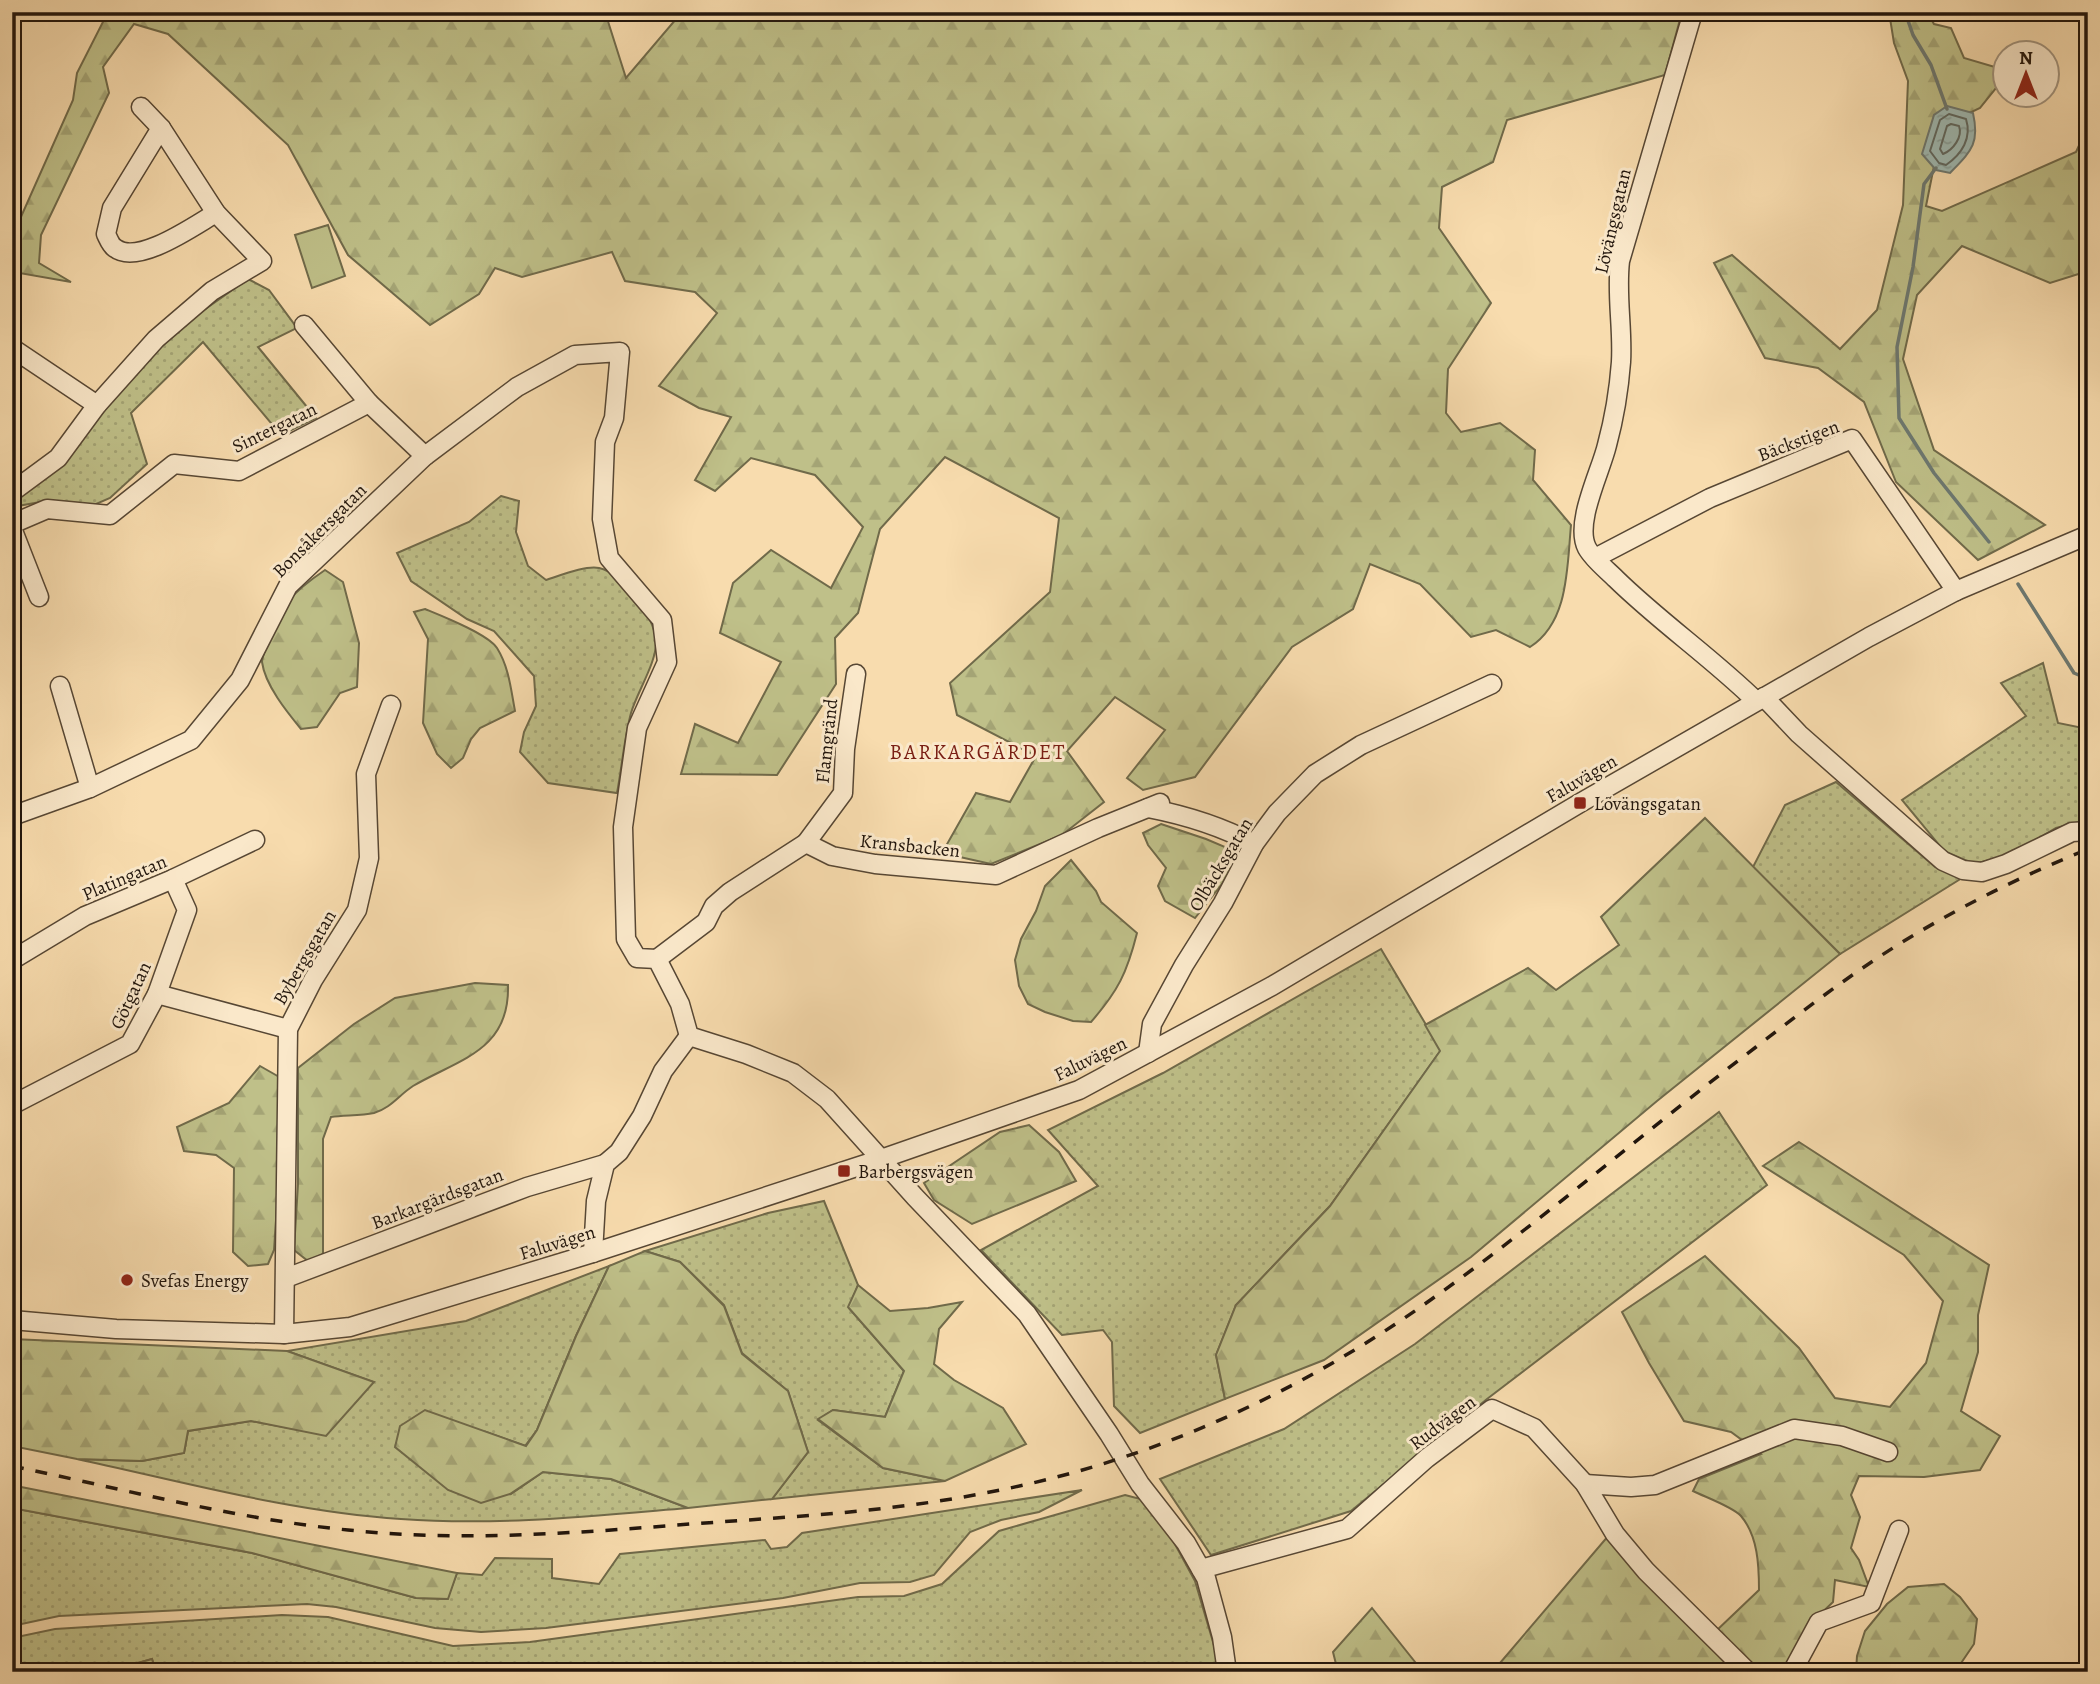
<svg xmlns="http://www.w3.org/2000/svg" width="2100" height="1684" font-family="Alegreya,serif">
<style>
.green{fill:url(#green-dots);stroke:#706a4a;stroke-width:2}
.forest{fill:url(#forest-firs);stroke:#706a4a;stroke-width:2}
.pitch{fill:#bfc089;stroke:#706a4a;stroke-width:2}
.water{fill:url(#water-ripples);stroke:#6d7870;stroke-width:2}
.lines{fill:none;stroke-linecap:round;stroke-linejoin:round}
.shore{stroke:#606860;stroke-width:2}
.stream{stroke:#6d7870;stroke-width:3.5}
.minor-casing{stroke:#574734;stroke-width:21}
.minor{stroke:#fae8ca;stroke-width:18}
.rail{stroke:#21150c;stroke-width:3.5;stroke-dasharray:12 12;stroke-linecap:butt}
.poi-dot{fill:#8f2418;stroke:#fae8ca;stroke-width:2.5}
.labels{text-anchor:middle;stroke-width:6;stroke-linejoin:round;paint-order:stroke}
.street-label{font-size:19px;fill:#21150c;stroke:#fae8ca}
.poi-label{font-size:19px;fill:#21150c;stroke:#fae8ca;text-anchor:start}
.neighbourhood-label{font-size:21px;letter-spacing:2px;fill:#7a1f14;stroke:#fae8ca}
</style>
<defs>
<pattern id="green-dots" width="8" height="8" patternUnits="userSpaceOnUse" patternTransform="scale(1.75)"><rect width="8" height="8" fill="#bfc089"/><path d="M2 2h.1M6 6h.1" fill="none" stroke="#a4a475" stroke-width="1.8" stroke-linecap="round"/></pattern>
<pattern id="forest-firs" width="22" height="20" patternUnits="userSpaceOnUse" patternTransform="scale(1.75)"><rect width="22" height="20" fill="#bfc089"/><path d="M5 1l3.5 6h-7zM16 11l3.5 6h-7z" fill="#a4a475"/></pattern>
<pattern id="water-ripples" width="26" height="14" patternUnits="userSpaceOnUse" patternTransform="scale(1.75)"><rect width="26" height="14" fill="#9fbab3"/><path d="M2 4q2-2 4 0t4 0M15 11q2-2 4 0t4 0" fill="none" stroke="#899f99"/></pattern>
</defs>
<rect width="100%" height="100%" fill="#f8dcae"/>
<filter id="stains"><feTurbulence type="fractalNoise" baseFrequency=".00286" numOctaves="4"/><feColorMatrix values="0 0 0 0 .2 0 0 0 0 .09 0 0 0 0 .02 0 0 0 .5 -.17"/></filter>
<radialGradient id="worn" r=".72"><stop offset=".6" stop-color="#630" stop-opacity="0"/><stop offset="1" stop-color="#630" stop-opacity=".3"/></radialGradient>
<g class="green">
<path d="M248,279L269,290L297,328L258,347L316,418L281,435L203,342L131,413L147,464L110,498L87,508L46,501L12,507V497L160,341Z"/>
<path d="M501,496L519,501L516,532L528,566L546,580C559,576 586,565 599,568C623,573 655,617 656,641C657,662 637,692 631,713C624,739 622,767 617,793L548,783L520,752L524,732L536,706L534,676L494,631L467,619L411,581L397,553L469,522Z"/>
<path d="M2043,663L2058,723L2088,729V820L2056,828L2010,855L1974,864L1944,851L1902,800L2026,716L2001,683Z"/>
<path d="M1836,782L1935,867L1962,878L1840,954L1753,867L1785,805Z"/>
<path d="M1381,949L1441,1050L1330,1206L1236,1305L1216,1355L1225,1399L1140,1433L1114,1406L1112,1342L1103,1330L1062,1335L981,1250L1098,1186L1048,1130L1163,1073Z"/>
<path d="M1719,1112L1767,1185L1487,1399L1351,1511L1211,1555L1160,1479L1284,1429L1415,1344Z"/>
<path d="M824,1201L858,1285L849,1308L904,1371L885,1417L833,1410L818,1420L883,1468L945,1481L772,1499L808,1452L788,1391L742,1353L724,1305L680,1262L645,1251L768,1213Z"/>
<path d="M609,1266L576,1336L537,1430L525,1446L486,1432L511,1494L543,1472L611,1479L688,1508C592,1516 498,1526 401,1519C292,1512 184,1482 77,1459L142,1461L184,1453L188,1431L251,1421L326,1435L373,1382L287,1351L466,1321Z"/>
<path d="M1082,1490L1039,1512L1001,1520L970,1532L934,1575L910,1582L860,1583L783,1598L546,1628L481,1632L435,1628L336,1607L307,1604L59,1616L12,1626V1508L252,1553L416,1598L447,1599L457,1573L482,1575L495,1558L552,1559V1578L599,1584L620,1554L765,1540L771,1549L787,1547L802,1533Z"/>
<path d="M1125,1495L1152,1502L1195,1581L1218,1659L1219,1672H156L152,1659L106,1672H12V1638L55,1629L282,1615L328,1617L453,1646L530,1642L858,1597L904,1596L942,1584L999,1531Z"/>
</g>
<g class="forest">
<path d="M108,12H605L626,78L682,12H1682L1665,75L1507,120L1493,162L1442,187L1439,228L1491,303L1448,369L1446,413L1461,432L1500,423L1535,450L1533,480L1571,525C1567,567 1569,622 1530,647L1496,630L1471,637L1420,584L1370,564L1353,609L1292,647L1195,777L1143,790L1127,778L1165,730L1115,697L1067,751L1104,802L1062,835L991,864L942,853L976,793L1010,802L1036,756L957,715L950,683L1050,592L1059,518L945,457L880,529L858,613L835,638L836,684L777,775L681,774L695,724L738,743L781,662L720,633L733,583L771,550L831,588L863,527L815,475L751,458L715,491L695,480L731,417L699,408L659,386L717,313L695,292L625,281L612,252L522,277L495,268L479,294L430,325L348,255L288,145L168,34L134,24L103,67L109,93L41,235L39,263L71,282L14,272L12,274V237L73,100L77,73Z"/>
<path d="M1889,12H1927L1934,24L1951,28L1964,58L2005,70V77L1980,108L1942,126L1926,206L1942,211L2076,152L2088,126V271L2050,283L1962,246L1917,295L1903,359L1934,450L2045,525L1978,560L1896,482L1864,402L1818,368L1765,358L1714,263L1732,255L1840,349L1877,310L1903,205L1908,81L1894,43Z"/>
<path d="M325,570L343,582L359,643L357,687L340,693L317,727L301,729C287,712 265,685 262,662C262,658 265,651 266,646C275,609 294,591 325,570Z"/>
<path d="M425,609C442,616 488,634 497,648C509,667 511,690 515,711L480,728L471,739L463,758L451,768L437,754L423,723L428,639L414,612Z"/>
<path d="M1705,818L1840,954L1657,1101L1471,1257L1324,1360L1225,1399L1216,1355L1236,1305L1330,1206L1440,1051L1425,1025L1528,968L1556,990L1619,945L1601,917Z"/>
<path d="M1161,824L1206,839L1225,847L1236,861L1222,884L1195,918L1165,901L1158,886L1166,868L1148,845L1143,833Z"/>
<path d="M1071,860L1096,891L1101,902L1137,933C1127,973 1118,991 1091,1022L1073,1021L1045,1012L1028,1004L1019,986L1015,960L1021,939L1036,911L1045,886Z"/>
<path d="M475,983L508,985C510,1051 459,1059 413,1086C399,1095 391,1108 374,1113C360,1116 344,1115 331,1117L323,1139V1254L308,1261L294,1250L298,1184V1068L354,1024L395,998Z"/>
<path d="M260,1066L281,1078L277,1206L274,1250L268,1264L248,1266L233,1252L234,1168L216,1155L184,1151L177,1127L229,1103Z"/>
<path d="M1029,1125L1059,1152L1076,1181L972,1224L934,1200L924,1183L1000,1132Z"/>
<path d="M1799,1142L1989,1265L1978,1315V1352L1961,1411L2000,1436L1980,1470L1924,1477L1859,1476L1851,1495L1860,1517L1851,1548L1859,1560L1869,1587L1835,1580L1833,1602L1810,1624L1787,1672H1757L1716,1631L1759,1590C1759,1566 1758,1536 1741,1516C1733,1507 1705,1497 1693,1491L1699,1479L1761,1454L1731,1432L1684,1421L1649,1363L1622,1312L1705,1256L1799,1348L1835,1398L1890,1407L1926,1363L1943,1301L1904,1255L1763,1166Z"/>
<path d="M645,1251L680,1262L724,1306L742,1354L788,1391L808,1452L772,1499L688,1508L611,1479L543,1472L510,1494L481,1503L448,1490L395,1447L400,1426L425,1410L526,1446L537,1430L576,1336L609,1266Z"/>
<path d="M858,1285L890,1311L928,1308L962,1302L939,1329L934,1364L954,1380L1003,1408L1026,1444L945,1481L883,1468L818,1419L833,1410L885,1417L904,1371L848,1307Z"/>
<path d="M12,1339L287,1351L374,1382L326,1436L251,1421L188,1431L184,1453L142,1461L77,1459L12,1446Z"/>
<path d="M12,1485L16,1486L457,1573L448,1599L416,1598L252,1553L12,1508Z"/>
<path d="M1609,1535L1745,1672H1498L1500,1663Z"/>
<path d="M1944,1584L1960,1597L1977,1619L1974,1644L1955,1672H1856L1857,1656L1865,1631L1887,1604L1908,1587Z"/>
<path d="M1372,1608L1423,1672H1338L1333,1652Z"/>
</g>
<g class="pitch">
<path d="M328,225L345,276L312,288L295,235Z"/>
<path d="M152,1659L156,1672H106Z"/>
</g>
<path class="water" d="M1947,106L1973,113C1980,144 1971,151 1950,173L1936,170L1922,154L1934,115Z"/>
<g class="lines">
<g class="shore">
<path d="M1949,114L1966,119C1972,138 1962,154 1946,165L1939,163L1930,151L1940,120Z"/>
<path d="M1951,124L1959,126C1963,137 1953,150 1943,154L1940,149L1947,126Z"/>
</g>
<g class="stream">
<path d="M1905,12L1913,35L1931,65L1947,109"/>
<path d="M1936,168L1924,184L1913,267L1897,347L1899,418L1934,473L1989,542"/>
<path d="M2018,584L2074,673L2088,679"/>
</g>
<g class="minor-casing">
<g id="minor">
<path d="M1693,12L1620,261C1616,295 1623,328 1621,362C1619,389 1614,419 1607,445C1601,471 1574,523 1587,548C1593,559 1607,570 1616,579C1660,622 1712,658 1756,701"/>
<path d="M161,128L112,208L106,234C108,238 111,246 115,248C138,266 195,225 216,213"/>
<path d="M304,325L369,403"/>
<path d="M12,348L97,405"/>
<path d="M12,492L58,458L97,405L156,339L212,291L262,261L216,213L161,128L141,107"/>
<path d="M12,524L47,509L110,515L174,464L239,471L369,403L425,456"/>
<path d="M12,528L39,597"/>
<path d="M1595,558L1710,498L1852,439L1956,591"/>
<path d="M60,686L90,788"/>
<path d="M1764,697L1799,734L1943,861L1963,870L1982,872L2006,864L2072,832L2088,831"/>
<path d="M1148,808C1184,815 1221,826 1254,844"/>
<path d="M12,816L90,788L191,740L240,680L288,586L425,456L517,387L575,355L620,352L614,418L605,442L602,519L609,558L662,620L667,662L637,728L623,827L626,939L637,958L657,959L680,1004L689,1036L746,1054L793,1073L827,1099L915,1197L1027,1314L1109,1434L1140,1484L1186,1543L1206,1578L1222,1637L1227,1672"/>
<path d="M806,843L843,793L845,749L856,674"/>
<path d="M657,959L706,922L714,906L730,892L806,843L832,856L875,864L996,875L1098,828L1160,803"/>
<path d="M12,960L85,916L173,879L255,840"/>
<path d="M157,994L288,1029"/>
<path d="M1148,1053L1152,1024L1184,965L1223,903L1254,844L1277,813L1315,774L1361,745L1492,684"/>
<path d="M12,1105L130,1044L157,994L187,910L173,879"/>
<path d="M593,1253L596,1201L605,1164L619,1152L642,1116L663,1071L689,1036"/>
<path d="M286,1278L527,1187L605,1164"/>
<path d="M12,1320L116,1329L284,1334L350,1327L593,1253L881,1159L1079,1090L1272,986L1580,803L1869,637L1956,591L2088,535"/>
<path d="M284,1334L288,1029L313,980L357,910L369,858L366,774L391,705"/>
<path d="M1585,1484L1631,1487L1655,1485L1794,1429L1842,1436L1888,1452"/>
<path d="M1201,1569L1347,1529L1427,1458L1492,1409L1534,1428L1585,1484L1615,1534L1646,1571L1748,1672"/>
<path d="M1792,1672L1819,1622L1871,1603L1899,1530"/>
</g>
</g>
<use href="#minor" class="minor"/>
<path class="rail" d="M12,1466C123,1489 236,1519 348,1530C462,1542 577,1533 690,1524C789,1517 888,1512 985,1493C1142,1464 1292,1397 1422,1306C1537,1225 1644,1132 1756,1047C1804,1010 1852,973 1904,941C1963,905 2024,875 2088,849"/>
</g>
<g class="poi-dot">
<rect x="1573" y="796" width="14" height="14" rx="3.5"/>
<rect x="837" y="1164" width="14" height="14" rx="3.5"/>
<circle cx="127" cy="1280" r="7"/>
</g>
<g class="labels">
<g class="street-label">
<text transform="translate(1612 221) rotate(-77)" y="7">Lövängsgatan</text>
<text transform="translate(274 427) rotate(-26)" y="7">Sintergatan</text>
<text transform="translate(1798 440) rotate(-21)" y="7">Bäckstigen</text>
<text transform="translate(319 530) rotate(-45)" y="7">Bonsåkersgatan</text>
<text transform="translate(826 741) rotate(-84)" y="7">Flamgränd</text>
<text transform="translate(1581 778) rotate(-30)" y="7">Faluvägen</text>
<text transform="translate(910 845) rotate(6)" y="7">Kransbacken</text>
<text transform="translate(1220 864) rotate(-59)" y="7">Olbäcksgatan</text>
<text transform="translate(124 877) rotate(-23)" y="7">Platingatan</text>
<text transform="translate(304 957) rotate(-60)" y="7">Bybergsgatan</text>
<text transform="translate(130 995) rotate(-65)" y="7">Götgatan</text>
<text transform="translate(1090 1058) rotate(-26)" y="7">Faluvägen</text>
<text transform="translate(437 1198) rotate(-21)" y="7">Barkargärdsgatan</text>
<text transform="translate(557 1242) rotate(-17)" y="7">Faluvägen</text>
<text transform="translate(1442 1422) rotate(-37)" y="7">Rudvägen</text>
</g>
<g class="poi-label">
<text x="1594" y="810">Lövängsgatan</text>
<text x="858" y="1178">Barbergsvägen</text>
<text x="141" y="1287">Svefas Energy</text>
</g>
<g class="neighbourhood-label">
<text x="978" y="759">BARKARGÄRDET</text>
</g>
</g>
<rect width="2100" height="1684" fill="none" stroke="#f8dcae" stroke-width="42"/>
<rect x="14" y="14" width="2072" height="1656" fill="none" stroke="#21150c" stroke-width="3.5"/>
<rect x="21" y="21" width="2058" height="1642" fill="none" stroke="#21150c" stroke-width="2"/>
<g transform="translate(2026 74)"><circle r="33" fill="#fae8ca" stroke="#a3947e" stroke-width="2"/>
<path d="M0-5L12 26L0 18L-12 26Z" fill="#8f2418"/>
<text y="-10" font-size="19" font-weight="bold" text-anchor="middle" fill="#21150c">N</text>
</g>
<rect width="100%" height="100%" filter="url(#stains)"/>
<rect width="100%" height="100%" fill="url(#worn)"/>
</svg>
